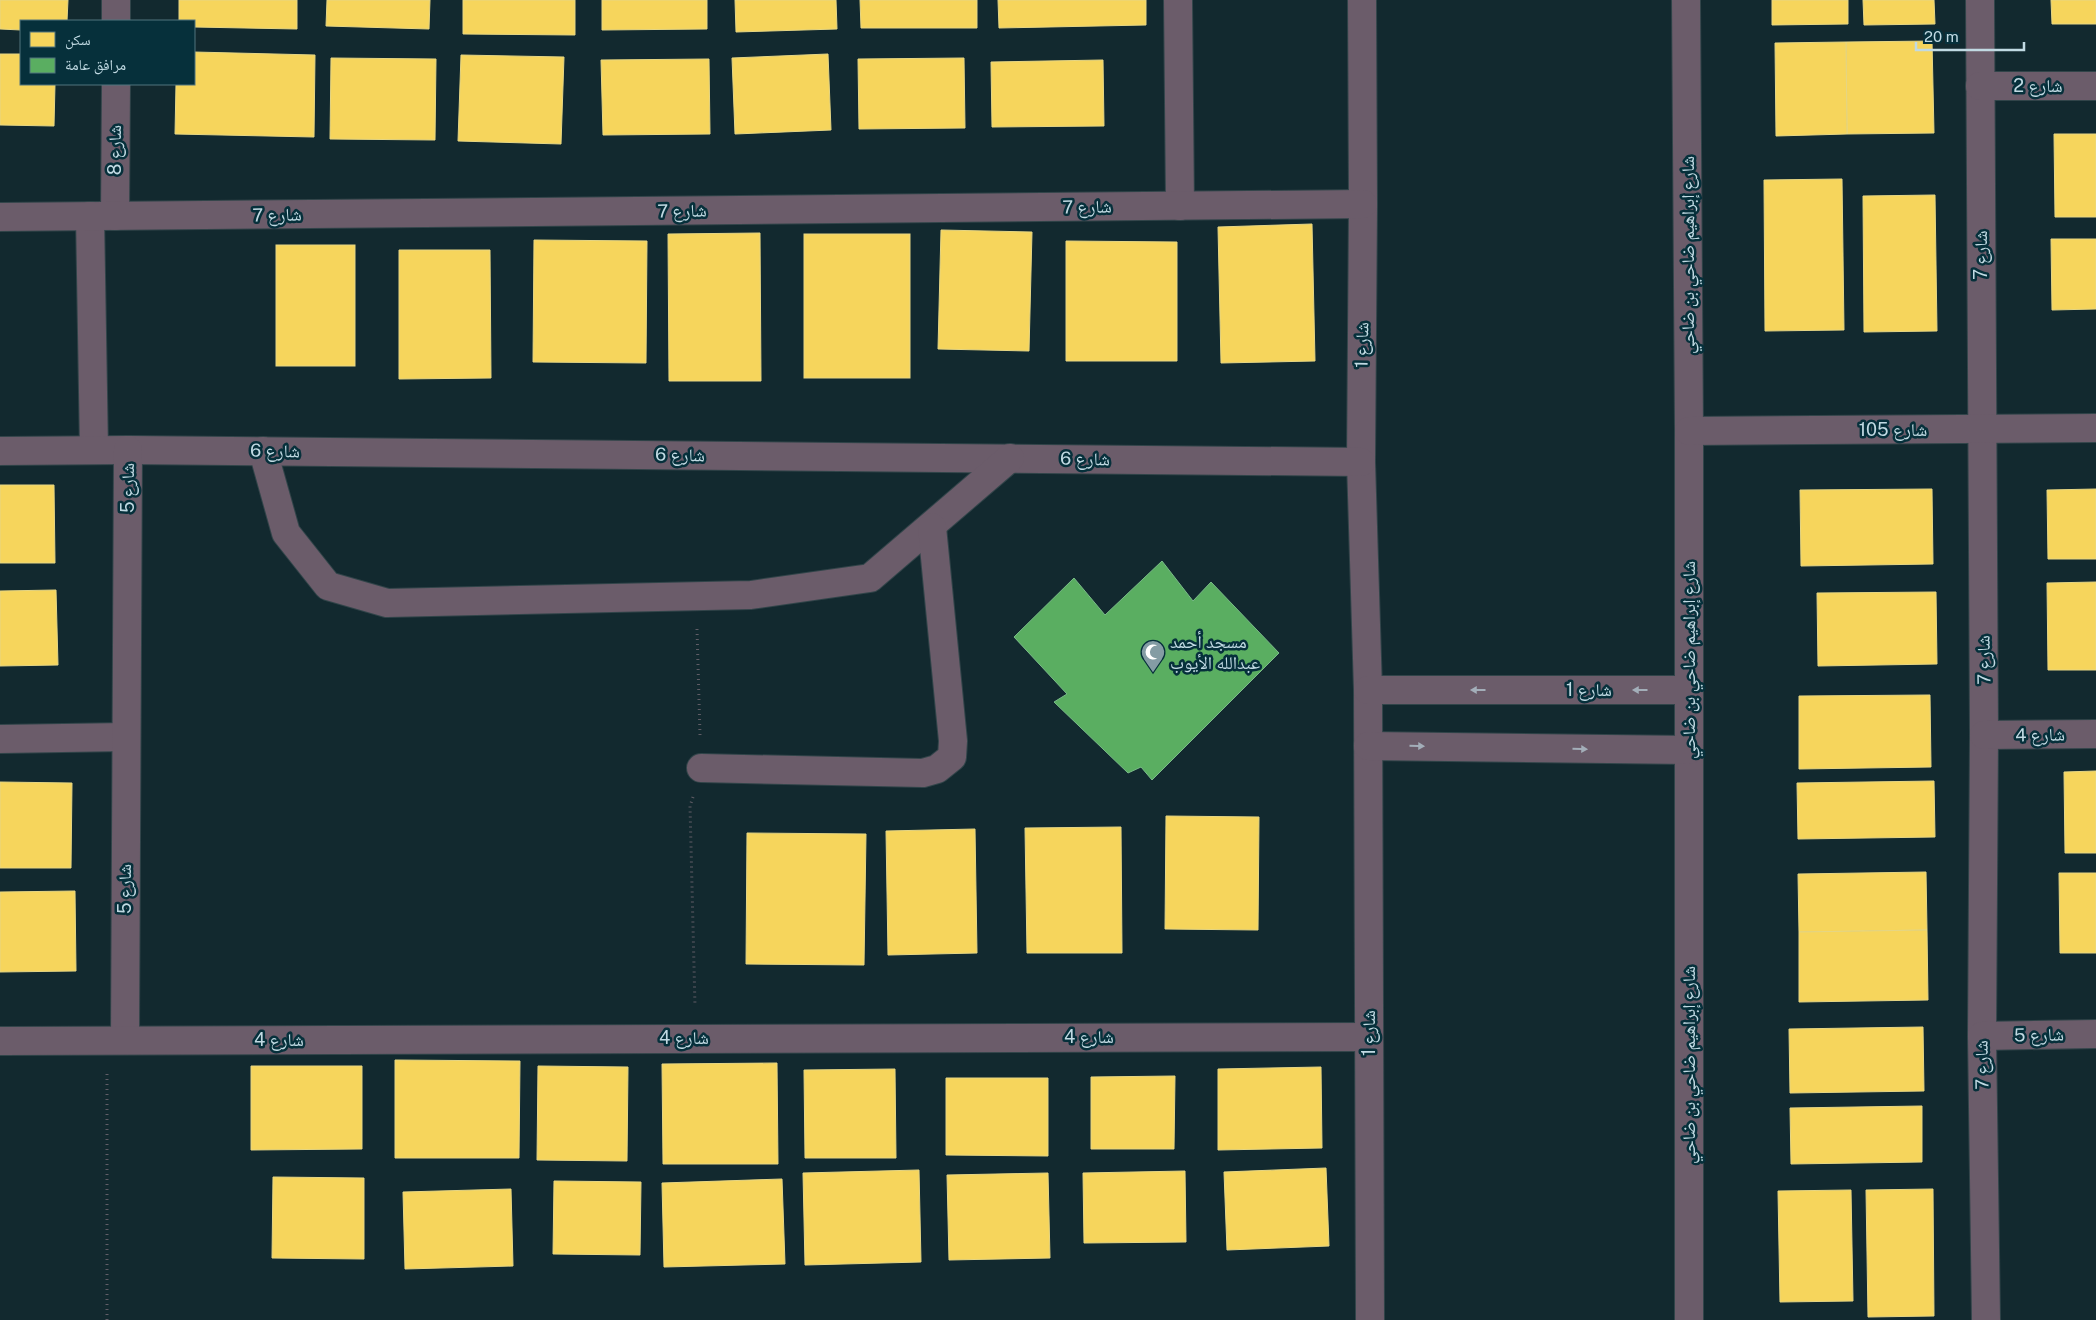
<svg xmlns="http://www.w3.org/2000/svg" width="2096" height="1320" font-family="'Public Sans','Noto Naskh Arabic',sans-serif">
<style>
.homes{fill:#f6d55c;stroke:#e6d684}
.public{fill:#5aae61;stroke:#79bb88}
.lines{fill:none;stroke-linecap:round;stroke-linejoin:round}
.minor-casing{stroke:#314449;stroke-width:30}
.path{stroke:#605d66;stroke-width:3;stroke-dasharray:1 4;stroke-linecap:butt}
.minor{stroke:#6b5c6a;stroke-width:28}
.oneway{fill:#a3aeb9}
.labels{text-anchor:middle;stroke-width:5;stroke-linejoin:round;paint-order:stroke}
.street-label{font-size:18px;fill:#c1dae3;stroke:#06303b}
.poi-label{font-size:18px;fill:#c1dae3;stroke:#06303b;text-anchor:start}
</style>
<rect width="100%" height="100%" fill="#12292f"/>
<g class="homes">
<path d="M0,0H68L67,21H21V30L0,29Z"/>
<path d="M179,0H297V29L194,27V21H179Z"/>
<path d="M327,0H430L429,29L326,26Z"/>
<path d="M463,0H575V35L463,34Z"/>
<path d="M602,0H707V29L602,30Z"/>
<path d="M735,0H836L837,29L736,32Z"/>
<path d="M860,0H977V28H861Z"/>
<path d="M998,0H1146V25L999,28Z"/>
<path d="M1772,0H1848V24L1772,25Z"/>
<path d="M1863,0H1934L1935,24L1864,25Z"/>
<path d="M2051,0H2096V24H2052Z"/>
<path d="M1932,41L1934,133L1847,134L1846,42Z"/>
<path d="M1846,42L1847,134L1776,136L1775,43Z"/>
<path d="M194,52L315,55L314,137L175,134L176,84H194Z"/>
<path d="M0,54H21V84H55L54,126L0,125Z"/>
<path d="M828,54L831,130L735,134L732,58Z"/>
<path d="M461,55L564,57L561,144L458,141Z"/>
<path d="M331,58L436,59L435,140L330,139Z"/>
<path d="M964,58L965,128L859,129L858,59Z"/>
<path d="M709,59L710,134L603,135L601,60Z"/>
<path d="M1103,60L1104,126L992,127L991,62Z"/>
<path d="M2054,134H2096V217H2055Z"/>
<path d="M1842,179L1844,330L1765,331L1764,180Z"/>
<path d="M1935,195L1937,331L1864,332L1863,196Z"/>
<path d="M1312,224L1315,361L1221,363L1218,227Z"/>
<path d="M941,230L1032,232L1029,351L938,349Z"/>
<path d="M760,233L761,381H669L668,234Z"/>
<rect x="804" y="234" width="106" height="144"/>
<path d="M2051,239H2096V309L2052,310Z"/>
<path d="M534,240L647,241L646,363L533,362Z"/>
<path d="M1066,241L1177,242V361H1066Z"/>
<rect x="276" y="245" width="79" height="121"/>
<path d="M399,250H490L491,378L399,379Z"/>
<path d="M0,485H54L55,563H0Z"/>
<path d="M1932,489L1933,564L1801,566L1800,490Z"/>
<path d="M2096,489V559H2048L2047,490Z"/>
<path d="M2096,582V670H2048L2047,583Z"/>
<path d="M56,590L58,665L0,666V591Z"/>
<path d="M1936,592L1937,664L1818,666L1817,593Z"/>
<path d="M1930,695L1931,767L1799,769V696Z"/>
<path d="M2096,771V853H2065L2064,772Z"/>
<path d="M1934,781L1935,837L1798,839L1797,783Z"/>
<path d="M0,782L72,783L71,868H0Z"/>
<path d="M1166,816L1259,817L1258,930L1165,929Z"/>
<path d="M1121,827L1122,953H1027L1025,828Z"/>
<path d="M975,829L977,953L888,955L886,831Z"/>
<path d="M747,833L866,834L864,965L746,964Z"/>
<path d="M1926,872L1927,930L1799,932L1798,874Z"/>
<path d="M2059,873H2096V953H2060Z"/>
<path d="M75,891L76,971L0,972V892Z"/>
<path d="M1927,930L1928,1000L1799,1002V932Z"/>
<path d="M1923,1027L1924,1091L1790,1093L1789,1029Z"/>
<path d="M395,1060L520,1061L519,1158H395Z"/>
<path d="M777,1063L778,1164H663L662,1064Z"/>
<path d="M251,1066H362V1149L251,1150Z"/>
<path d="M538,1066L628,1067L627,1161L537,1160Z"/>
<path d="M1321,1067L1322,1148L1218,1150V1069Z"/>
<path d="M895,1069L896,1158H805L804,1070Z"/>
<path d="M1175,1076L1174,1149H1091V1077Z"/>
<path d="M946,1078H1048V1156L946,1155Z"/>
<path d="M1922,1106V1162L1791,1164L1790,1108Z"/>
<path d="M1326,1168L1329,1246L1227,1250L1224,1172Z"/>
<path d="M919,1170L921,1262L805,1265L803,1173Z"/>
<path d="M1185,1171L1186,1242L1084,1243L1083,1173Z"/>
<path d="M1048,1173L1050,1258L949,1260L947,1175Z"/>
<path d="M273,1177L364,1178V1259L272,1258Z"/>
<path d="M782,1179L785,1264L664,1267L662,1183Z"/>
<path d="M554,1181L641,1182L640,1255L553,1254Z"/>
<path d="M511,1189L513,1266L405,1269L403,1192Z"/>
<path d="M1933,1189L1934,1316L1868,1317L1866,1190Z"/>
<path d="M1851,1190L1853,1301L1780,1302L1778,1191Z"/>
</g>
<path class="public" d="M1162,561L1193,601L1211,582L1279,653L1152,780L1141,767L1128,773L1054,702L1067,694L1014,637L1074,578L1105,615Z"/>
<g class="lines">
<g class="minor-casing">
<g id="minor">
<path d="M1178,0L1180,206"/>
<path d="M1362,0L1363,204L1361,462L1368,690L1370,1320"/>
<path d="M1686,0L1689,431V1320"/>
<path d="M1980,0L1984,735L1982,1036L1986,1320"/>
<path d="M116,21V0"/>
<path d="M1980,86H2096"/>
<path d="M90,216L94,450"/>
<path d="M115,216L116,84"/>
<path d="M0,217L1363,204"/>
<path d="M1689,431L2096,428"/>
<path d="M0,451L128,450L1361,462"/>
<path d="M263,451L286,533L328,586L387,603L751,595L870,578L1010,458"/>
<path d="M1368,690H1689"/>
<path d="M1984,735L2096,734"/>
<path d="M0,739L126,737"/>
<path d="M1368,746L1689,750"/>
<path d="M701,768L923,773L937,769L952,757L953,741L932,527"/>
<path d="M1982,1036L2096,1034"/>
<path d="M125,1040L128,450"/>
<path d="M0,1041L1369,1037"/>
</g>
</g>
<g class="path">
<path d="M697,629L700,735"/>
<path d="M693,797L690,806L695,1006"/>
<path d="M107,1320V1073"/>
</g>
<use href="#minor" class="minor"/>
</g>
<defs><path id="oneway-solid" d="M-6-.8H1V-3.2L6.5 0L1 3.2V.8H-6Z" transform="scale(1.25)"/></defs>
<g class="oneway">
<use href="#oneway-solid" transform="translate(1478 690) rotate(180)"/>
<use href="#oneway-solid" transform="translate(1640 690) rotate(180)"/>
<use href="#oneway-solid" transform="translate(1417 746) rotate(1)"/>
<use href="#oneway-solid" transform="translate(1580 749) rotate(1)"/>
</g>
<defs>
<g id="mosque-pin" transform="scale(1.25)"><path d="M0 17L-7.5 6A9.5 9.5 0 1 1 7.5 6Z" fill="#849ca4" stroke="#06303b"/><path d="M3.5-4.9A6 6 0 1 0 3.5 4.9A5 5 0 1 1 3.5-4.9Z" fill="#fff"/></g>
</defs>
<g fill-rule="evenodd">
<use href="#mosque-pin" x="1153" y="652"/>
</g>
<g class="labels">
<g class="street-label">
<text x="2038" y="92">شارع 2</text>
<text transform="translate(115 150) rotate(-90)" y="6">شارع 8</text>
<text transform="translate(1087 207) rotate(-1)" y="6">شارع 7</text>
<text transform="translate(682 211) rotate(-1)" y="6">شارع 7</text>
<text transform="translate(277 215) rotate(-1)" y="6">شارع 7</text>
<text transform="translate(1688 255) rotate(-90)" y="6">شارع إبراهيم ضاحي بن ضاحي</text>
<text transform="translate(1981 255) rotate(-90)" y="6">شارع 7</text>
<text transform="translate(1362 345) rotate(-89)" y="6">شارع 1</text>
<text x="1893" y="436">شارع 105</text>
<text transform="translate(275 451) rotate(1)" y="6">شارع 6</text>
<text transform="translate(680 455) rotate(1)" y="6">شارع 6</text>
<text transform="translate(1085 459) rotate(1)" y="6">شارع 6</text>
<text transform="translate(128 488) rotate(-90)" y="6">شارع 5</text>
<text transform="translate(1689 660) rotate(-90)" y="6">شارع إبراهيم ضاحي بن ضاحي</text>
<text transform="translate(1984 660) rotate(-91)" y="6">شارع 7</text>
<text x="1589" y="696">شارع 1</text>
<text transform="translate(2040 735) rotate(-1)" y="6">شارع 4</text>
<text transform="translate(125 889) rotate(-90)" y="6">شارع 5</text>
<text transform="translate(1369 1033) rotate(-90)" y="6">شارع 1</text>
<text transform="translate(2039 1035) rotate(-1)" y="6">شارع 5</text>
<text x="1089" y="1043">شارع 4</text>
<text x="684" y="1044">شارع 4</text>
<text x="279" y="1046">شارع 4</text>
<text transform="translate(1689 1065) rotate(-90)" y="6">شارع إبراهيم ضاحي بن ضاحي</text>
<text transform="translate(1982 1065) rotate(-91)" y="6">شارع 7</text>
</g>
<g class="poi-label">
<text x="1170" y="648">مسجد أحمد<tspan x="1170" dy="21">عبدالله الأيوب</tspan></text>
</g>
</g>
<rect x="20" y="20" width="175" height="65" fill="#06303b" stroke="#51747e"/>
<rect x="30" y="32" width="25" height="15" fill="#f6d55c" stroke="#51747e"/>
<text x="65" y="45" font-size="15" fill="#c1dae3">سكن</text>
<rect x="30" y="58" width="25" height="15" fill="#5aae61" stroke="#51747e"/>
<text x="65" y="70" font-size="15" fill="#c1dae3">مرافق عامة</text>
<path d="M1916 42v8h108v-8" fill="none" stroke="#c1dae3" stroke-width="2.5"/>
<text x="1924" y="42" font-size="15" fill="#c1dae3" stroke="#06303b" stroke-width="4" paint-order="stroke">20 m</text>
</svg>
